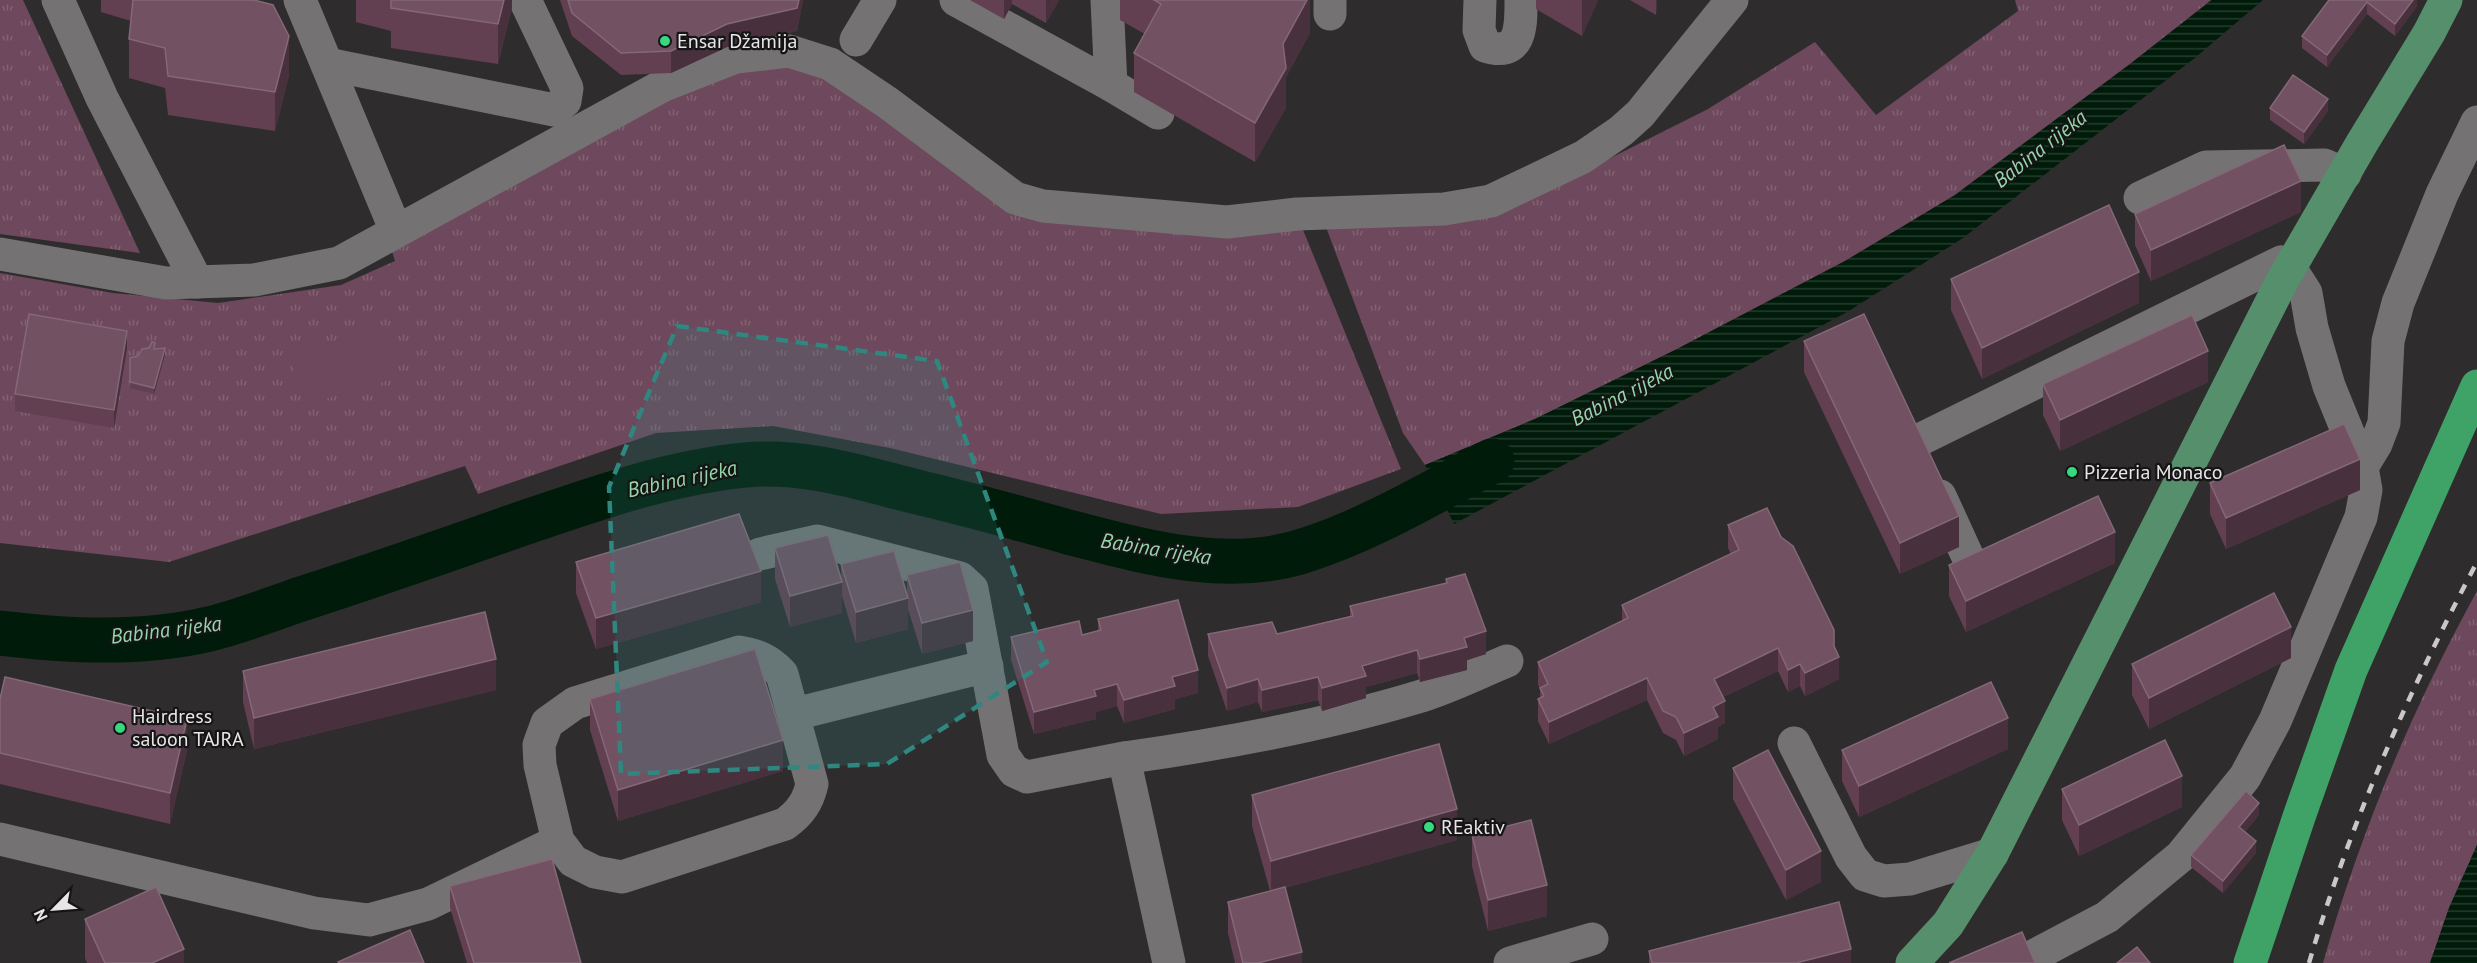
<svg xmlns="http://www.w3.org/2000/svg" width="2477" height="963" font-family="'PT Sans',sans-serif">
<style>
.park{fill:url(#park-tufts)}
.pitch{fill:#6e485c}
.water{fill:url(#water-rules)}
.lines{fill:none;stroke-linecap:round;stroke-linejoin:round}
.river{stroke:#001b0a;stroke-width:45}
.minor{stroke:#757273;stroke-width:33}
.major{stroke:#558f6c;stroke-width:33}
.highway{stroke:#3fa267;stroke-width:33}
.rail{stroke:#c9c7c8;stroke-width:4.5;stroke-dasharray:10 10;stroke-linecap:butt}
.wall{fill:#633f52}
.shaded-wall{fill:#48303d}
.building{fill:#715162;stroke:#846877;stroke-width:1.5}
.marked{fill:#308780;fill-opacity:0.2;stroke:#308780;stroke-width:4.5;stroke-dasharray:12 8;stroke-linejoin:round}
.poi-dot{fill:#36d880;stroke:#161516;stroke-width:2}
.labels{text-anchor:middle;stroke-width:4.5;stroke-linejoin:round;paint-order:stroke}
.poi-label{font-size:20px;fill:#e8e6e7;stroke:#161516;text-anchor:start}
.water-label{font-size:21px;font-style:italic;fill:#93d6a8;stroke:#161516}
</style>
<defs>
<pattern id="park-tufts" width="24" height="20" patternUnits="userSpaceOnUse" patternTransform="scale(1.5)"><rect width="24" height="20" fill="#6e485c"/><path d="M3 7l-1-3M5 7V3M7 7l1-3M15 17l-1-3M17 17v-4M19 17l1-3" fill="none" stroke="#836273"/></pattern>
<pattern id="water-rules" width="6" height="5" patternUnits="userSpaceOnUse" patternTransform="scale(1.5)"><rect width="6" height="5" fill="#001b0a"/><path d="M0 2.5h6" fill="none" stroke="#253c2e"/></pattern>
</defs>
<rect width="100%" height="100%" fill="#2f2c2e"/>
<g class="park">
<path d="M0,0H23L140,253L0,234Z"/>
<path d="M2015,0H2211L2130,64L1955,195L1845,261L1677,349L1535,419L1425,465L1403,433L1326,227L1557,185L1708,109L1815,42L1876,115L2018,11Z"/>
<path d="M783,66L817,67L1015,208L1301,225L1401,469L1298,507L1161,514L890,448L773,426L656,433L478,494L465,466L169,562L0,543V273L113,293L218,303L341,285L395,261L390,245L638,104L736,70Z"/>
<path d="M2477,591V845L2449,908L2430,963H2323C2360,833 2412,709 2477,591Z"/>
</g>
<path class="pitch" d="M384,326L399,377L305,405L290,355Z"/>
<g class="water">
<path d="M2212,0H2263L2196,57L1963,238L1849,311L1454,524L1425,465L1535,419L1677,349L1845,261L1955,195L2130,64Z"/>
<path d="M2477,845V963H2430L2449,908Z"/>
</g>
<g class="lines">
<path class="river" d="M0,633C68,641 142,645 209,629C239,622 269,610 298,600C370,577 441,552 512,527C588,501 665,473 745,465C805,459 864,479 921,493C972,505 1022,519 1072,533C1148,553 1232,576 1309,549C1373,528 1432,492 1492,461"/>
<g class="minor">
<path d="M58,0L102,98L197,282"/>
<path d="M300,0L396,231"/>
<path d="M956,0L1111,85L1107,0"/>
<path d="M1330,0V14"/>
<path d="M1480,0L1479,30L1485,46C1522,58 1521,26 1521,0"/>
<path d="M856,40L880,0"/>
<path d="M327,64L554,110L565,101L567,88L525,0"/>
<path d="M1111,85L1158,113"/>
<path d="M2140,198L2206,167L2324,165L2345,174"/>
<path d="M0,254L166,283L254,280L339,263L662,86L736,57L789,51L830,64L888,103L1015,198L1043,206L1227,222L1297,214L1444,209L1491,201L1583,157L1621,131L1640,114L1732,0"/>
<path d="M1915,442L2281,262L2290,268L2306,293L2312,328L2329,386L2362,467L2366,490L2361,517L2275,721L2245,777L2181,856L2107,917L2020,963"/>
<path d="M2362,467L2376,444L2384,423L2388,341L2398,303L2442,194L2477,122"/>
<path d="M1940,496L1967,555"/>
<path d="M760,554L817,541L960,578L972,589L1003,755L1014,771L1027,777L1124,758"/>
<path d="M739,652C757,655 769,660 782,674L812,784C808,802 800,813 785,824L622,877L595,872L573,861L558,841L540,765L539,745L547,723L575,703Z"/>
<path d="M795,714L987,666"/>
<path d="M1794,743L1851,857L1865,875L1884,881L1910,879L1992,854"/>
<path d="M0,839L314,913L369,920L428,904L558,841"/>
<path d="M1169,963L1124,758C1223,744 1322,726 1418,697C1448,688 1478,673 1507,661"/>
<path d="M1510,963L1592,939"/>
</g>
<path class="major" d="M1912,963L1948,924L1992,854L2281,283L2362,143L2429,33L2446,0"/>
<path class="highway" d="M2250,963L2300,814L2351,670L2477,386"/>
<path class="rail" d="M2309,963C2350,823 2409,691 2477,562"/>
</g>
<g class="wall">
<path d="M101,0H254L289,75L275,131L168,115L165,88L129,78V39L131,21L101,12Z"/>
<path d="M356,0H512V8L498,64L391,48V31L356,22Z"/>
<path d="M560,0H803L797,31L727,47L671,73L621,75L572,36Z"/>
<path d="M970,0H1059L1046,23L1012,4L1004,19Z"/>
<path d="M1120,0H1310V33L1286,77V108L1255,162L1134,92V53L1145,34L1120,20Z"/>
<path d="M1536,0H1598L1582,36L1536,9Z"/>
<path d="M1630,0H1657L1656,15Z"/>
<path d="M2329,0H2417V6L2395,36L2367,14L2327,67L2302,48V36Z"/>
<path d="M2270,108L2328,111L2304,144L2270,120Z"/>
<path d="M2301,212L2151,281L2135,245V214Z"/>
<path d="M1951,279L2139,303L1982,379L1951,310Z"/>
<path d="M1804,341L1959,547L1900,574L1804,372Z"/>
<path d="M127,348L114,428L15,411V394Z"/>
<path d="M155,349L165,354L154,394L130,388V358Z"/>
<path d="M2208,382L2060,451L2043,415V384Z"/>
<path d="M2210,483L2360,490L2226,549L2210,514Z"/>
<path d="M1728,525L1834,647L1839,679L1805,696L1800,686L1788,692L1778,671L1723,697L1725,723L1718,727V739L1684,756L1676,740L1663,733L1647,700L1549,744L1538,721V699L1540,697V690L1538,684V662L1622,621V605L1731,554L1728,548Z"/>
<path d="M775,548L841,582V564L907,595V575L973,641L922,654L908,609V629L856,643L842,596V613L790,627L775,579Z"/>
<path d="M576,562L761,602L596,649L576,593Z"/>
<path d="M2115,563L1966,632L1949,596V565Z"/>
<path d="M1446,579L1486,654L1467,660V670L1420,682L1417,673L1366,687V698L1322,711L1318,700L1262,712L1258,702L1227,711L1208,656V634H1277L1350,616V606L1446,583Z"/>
<path d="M1098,619L1198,693L1175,699V709L1124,723L1117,706L1096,712V719L1034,734L1011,660V637L1082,635L1098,631Z"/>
<path d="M2291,658L2149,729L2132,695V664Z"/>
<path d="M243,671L496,690L254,749L243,702Z"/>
<path d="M0,699L187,750L170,824L0,784Z"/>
<path d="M590,699L783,771L618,821L590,730Z"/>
<path d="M2008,749L1859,817L1842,781V750Z"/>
<path d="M1733,768L1821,882L1786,900L1733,799Z"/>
<path d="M2062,789L2182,807L2079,856L2062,820Z"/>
<path d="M1252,795L1457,840L1285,888L1302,963H1235L1228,933V902L1270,891L1252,826Z"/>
<path d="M2259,815L2245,832L2256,853L2223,893L2191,867V855Z"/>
<path d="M1472,835L1547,916L1488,931L1472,866Z"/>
<path d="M450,886L581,963H467L450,908Z"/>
<path d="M85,919L184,963H87L85,958Z"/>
<path d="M1649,951L1851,963H1649Z"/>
</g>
<g class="shaded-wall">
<path d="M504,0H512V8L498,64V24Z"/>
<path d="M799,0H803L797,31L727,47L671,73V51L727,24Z"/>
<path d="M1004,0H1012V4L1004,19Z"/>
<path d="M1046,0H1059L1046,23Z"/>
<path d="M1307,0H1310V33L1286,77V108L1255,162V123L1283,44Z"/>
<path d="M1582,0H1598L1582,36Z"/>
<path d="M1656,0H1657L1656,15Z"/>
<path d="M2413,0H2417V6L2395,36V24Z"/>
<path d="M2367,2V14L2327,67V55Z"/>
<path d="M289,36V75L275,131V92Z"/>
<path d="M2328,99V111L2304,144V132Z"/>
<path d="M2301,181V212L2151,281V250Z"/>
<path d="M2139,272V303L1982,379V348Z"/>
<path d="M127,331V348L114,428V410Z"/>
<path d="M165,348V354L154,394V388Z"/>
<path d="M2208,351V382L2060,451V420Z"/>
<path d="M2360,459V490L2226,549V518Z"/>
<path d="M1959,516V547L1900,574V543Z"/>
<path d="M2115,532V563L1966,632V601Z"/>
<path d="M761,571V602L596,649V618Z"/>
<path d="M842,582V613L790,627V596Z"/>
<path d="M908,598V629L856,643V612Z"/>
<path d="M973,610V641L922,654V623Z"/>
<path d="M2291,627V658L2149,729V698Z"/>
<path d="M1834,630V659L1839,657V679L1805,696V673Z"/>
<path d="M1486,631V654L1467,660V670L1420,682V659L1464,638Z"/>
<path d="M1778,648V671L1714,701V679Z"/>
<path d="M1417,650V673L1366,687V698L1322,711V688L1362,666Z"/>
<path d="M496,659V690L254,749V718Z"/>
<path d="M1800,664V686L1788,692V670Z"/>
<path d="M1198,670V693L1175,699V709L1124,723V700L1172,677Z"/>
<path d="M1318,677V700L1262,712V690Z"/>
<path d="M1647,678V700L1549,744V722Z"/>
<path d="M1258,679V702L1227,711V688Z"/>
<path d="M1117,684V706L1096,712V719L1034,734V712L1094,690Z"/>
<path d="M1725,701V723L1718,727V739L1684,756V733L1713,707Z"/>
<path d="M2008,718V749L1859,817V786Z"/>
<path d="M187,719V750L170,824V793Z"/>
<path d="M783,740V771L618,821V790Z"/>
<path d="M2182,776V807L2079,856V825Z"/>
<path d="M2259,803V815L2239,839V827Z"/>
<path d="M1457,809V840L1271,892V861Z"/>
<path d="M2256,841V853L2223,893V881Z"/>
<path d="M1821,851V882L1786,900V870Z"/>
<path d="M1547,885V916L1488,931V900Z"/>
<path d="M184,949V963H152Z"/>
<path d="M1851,949V963H1796Z"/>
<path d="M1302,952V963H1258Z"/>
</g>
<g class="building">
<path d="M133,0H254L273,5L289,36L275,92L168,76L165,48L129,39Z"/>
<path d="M391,0H504L498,24L391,8Z"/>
<path d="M568,0H799L797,8L727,24L671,51L621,53L572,13Z"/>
<path d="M1154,0H1307L1283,44L1286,68L1255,123L1134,53L1161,4Z"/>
<path d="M2329,0H2413L2395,24L2367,2L2327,55L2302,36Z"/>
<path d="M2293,75L2328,99L2304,132L2270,108Z"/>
<path d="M2284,145L2301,181L2151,250L2135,214Z"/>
<path d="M2109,205L2139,272L1982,348L1951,279Z"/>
<path d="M29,314L127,331L114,410L15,394Z"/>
<path d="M1864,314L1959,516L1900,543L1804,341Z"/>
<path d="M2192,315L2208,351L2060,420L2043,384Z"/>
<path d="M152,342L155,343L154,349L165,348L154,388L130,382V358L138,356L142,349L149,348Z"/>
<path d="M2344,424L2360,459L2226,518L2210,483Z"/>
<path d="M2098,496L2115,532L1966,601L1949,565Z"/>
<path d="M1767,508L1781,537L1793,546L1834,630V646L1839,657L1805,673L1800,664L1788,670L1778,648L1714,679L1725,701L1713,707L1718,717L1684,733L1676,717L1663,711L1647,678L1549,722L1538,699L1544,696L1540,688L1548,684L1538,662L1628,618L1622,605L1739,550L1728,525Z"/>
<path d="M739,514L761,571L596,618L576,562Z"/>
<path d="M828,535L842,582L790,596L775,548Z"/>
<path d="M894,551L908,598L856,612L841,564Z"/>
<path d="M960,562L973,610L922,623L907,575Z"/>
<path d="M1465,574L1486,631L1464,638L1467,647L1420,659L1417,650L1362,666L1366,676L1322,688L1318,677L1262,690L1258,679L1227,688L1208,634L1272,622L1277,634L1353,616L1350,606L1447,583L1446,579Z"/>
<path d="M2274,593L2291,627L2149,698L2132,664Z"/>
<path d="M1178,600L1198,670L1172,677L1175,686L1124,700L1117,684L1094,690L1096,696L1034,712L1011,637L1079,621L1082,635L1101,630L1098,619Z"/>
<path d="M485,612L496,659L254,718L243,671Z"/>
<path d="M755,649L783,740L618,790L590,699Z"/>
<path d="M5,677L187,719L170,793L0,753V699Z"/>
<path d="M1991,682L2008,718L1859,786L1842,750Z"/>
<path d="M2165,740L2182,776L2079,825L2062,789Z"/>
<path d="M1439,744L1457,809L1271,861L1252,795Z"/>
<path d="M1768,750L1821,851L1786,870L1733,768Z"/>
<path d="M2246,791L2259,803L2239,827L2256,841L2223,881L2191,855Z"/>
<path d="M1531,820L1547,885L1488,900L1472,835Z"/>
<path d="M552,859L581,963H474L450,886Z"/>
<path d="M156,887L184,949L152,963H105L85,919Z"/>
<path d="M1285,887L1302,952L1258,963H1243L1228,902Z"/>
<path d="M1839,902L1851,949L1796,963H1652L1649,951Z"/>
<path d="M410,930L424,963H339L338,962Z"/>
<path d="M2022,932L2035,963H1949Z"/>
<path d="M2137,947L2150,963H2117Z"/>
</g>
<path class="marked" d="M677,326L937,361L1047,662L887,764L621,774L609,487Z"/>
<g class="poi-dot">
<circle cx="665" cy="41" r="6"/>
<circle cx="2072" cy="472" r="6"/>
<circle cx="120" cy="728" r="6"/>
<circle cx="1429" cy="827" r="6"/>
</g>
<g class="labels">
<g class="poi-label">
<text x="677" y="48">Ensar Džamija</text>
<text x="2084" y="479">Pizzeria Monaco</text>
<text x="132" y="723">Hairdress<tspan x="132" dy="23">saloon TAJRA</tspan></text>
<text x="1441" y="834">REaktiv</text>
</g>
<g class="water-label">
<text transform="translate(2040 149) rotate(-38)" y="7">Babina rijeka</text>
<text transform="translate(1622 395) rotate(-27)" y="7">Babina rijeka</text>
<text transform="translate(682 479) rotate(-12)" y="7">Babina rijeka</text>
<text transform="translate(1156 549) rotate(9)" y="7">Babina rijeka</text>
<text transform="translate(166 630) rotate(-7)" y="7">Babina rijeka</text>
</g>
</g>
<g transform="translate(54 909) rotate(245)" stroke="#161516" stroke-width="4.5" paint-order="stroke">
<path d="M0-4.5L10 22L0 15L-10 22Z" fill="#e8e6e7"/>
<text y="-9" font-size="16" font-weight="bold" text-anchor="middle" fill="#e8e6e7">N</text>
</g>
</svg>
